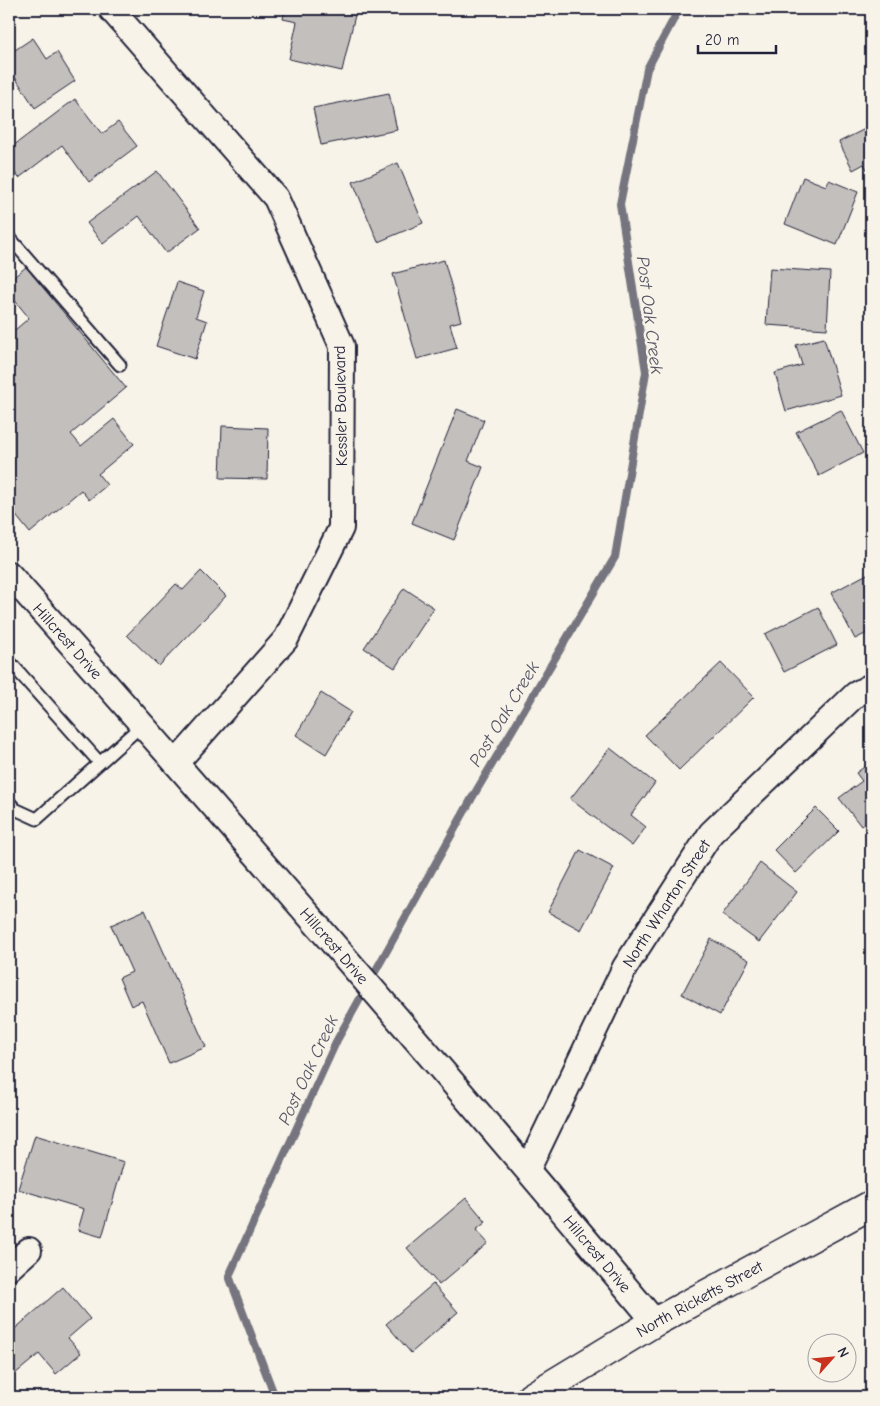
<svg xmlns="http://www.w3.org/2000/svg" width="880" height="1406" font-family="'Comic Neue',sans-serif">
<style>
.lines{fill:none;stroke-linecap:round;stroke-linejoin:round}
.stream{stroke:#76747f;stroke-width:8}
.building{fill:#c2bfbd;stroke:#22223b}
.service-casing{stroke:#22223b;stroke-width:15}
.minor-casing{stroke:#22223b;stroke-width:28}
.tertiary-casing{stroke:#22223b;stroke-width:31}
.service{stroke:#f7f3e8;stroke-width:11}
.minor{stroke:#f7f3e8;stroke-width:24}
.tertiary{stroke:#f7f3e8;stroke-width:28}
.labels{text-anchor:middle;stroke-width:5;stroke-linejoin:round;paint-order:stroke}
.street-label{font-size:16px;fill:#22223b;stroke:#f7f3e8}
.water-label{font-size:18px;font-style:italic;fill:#535263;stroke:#f7f3e8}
</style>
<rect width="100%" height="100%" fill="#f7f3e8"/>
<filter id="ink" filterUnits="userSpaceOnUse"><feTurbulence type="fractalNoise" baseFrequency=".02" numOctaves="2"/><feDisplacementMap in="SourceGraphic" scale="10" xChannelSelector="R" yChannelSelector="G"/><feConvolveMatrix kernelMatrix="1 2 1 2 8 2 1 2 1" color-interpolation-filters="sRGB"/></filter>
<g filter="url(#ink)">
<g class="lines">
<path class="stream" d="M275,1397L229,1276L337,1040L472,798L615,557L646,372L620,204L647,69L679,9"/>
</g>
<g class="building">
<path d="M285,9H327L355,15L342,71L289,59L297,22L283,19Z"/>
<path d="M33,38L47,59L57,52L75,81L35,108L9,68V54Z"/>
<path d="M389,93L397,130L321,145L313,108Z"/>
<path d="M75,99L102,134L118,122L137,146L89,182L62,145L19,178L9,165V149Z"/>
<path d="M871,126V177L864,164L853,170L839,142Z"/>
<path d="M398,163L423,223L378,242L353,182Z"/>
<path d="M157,171L200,228L166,253L139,216L103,244L87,223Z"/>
<path d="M803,177L826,186L829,180L858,192L837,245L785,224Z"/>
<path d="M444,260L461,321L450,324L457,348L417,359L393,274Z"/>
<path d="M26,267L126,388L71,434L81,446L114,419L134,444L98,474L107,485L89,500L81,490L30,533L9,507V335L29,318L9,293V281Z"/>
<path d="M770,268L830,272L827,329L766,325Z"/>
<path d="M177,282L204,291L196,317L207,321L195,359L156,346Z"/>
<path d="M824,338L841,395L786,411L775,373L802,365L796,345Z"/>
<path d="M457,409L484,420L468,461L483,467L454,540L412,523Z"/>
<path d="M841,410L863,453L819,476L796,432Z"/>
<path d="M222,426L268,428L267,479L220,478Z"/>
<path d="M201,571L226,596L159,666L127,635L176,584L183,590Z"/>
<path d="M871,572V631L855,639L831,593Z"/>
<path d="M404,588L434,608L395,668L364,648Z"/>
<path d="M818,607L837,645L784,672L765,634Z"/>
<path d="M721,663L754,697L679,770L645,735Z"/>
<path d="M321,693L351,712L326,754L296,735Z"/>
<path d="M610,748L655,783L631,815L646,827L632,846L570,799Z"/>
<path d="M871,762V818L861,826L839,798L862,781L856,773Z"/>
<path d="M816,808L839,831L796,873L774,850Z"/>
<path d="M580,850L614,868L581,930L548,912Z"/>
<path d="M760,863L797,892L759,942L722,915Z"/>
<path d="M145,910L206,1047L169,1063L142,1001L131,1006L119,978L132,972L111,925Z"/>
<path d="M711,939L749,960L720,1015L682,994Z"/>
<path d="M35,1135L124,1162L102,1237L78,1230L84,1209L18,1189Z"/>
<path d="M466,1198L486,1222L476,1230L488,1243L439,1285L407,1248Z"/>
<path d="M433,1284L458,1312L411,1353L386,1324Z"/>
<path d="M63,1287L90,1319L68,1338L81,1353L56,1374L39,1354L15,1374L9,1367V1334Z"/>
</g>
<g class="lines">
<g class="service-casing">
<g id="service">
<path d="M9,237L120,365"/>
<path d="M9,661L99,762"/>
<path d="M9,802L15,809L37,819L142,725"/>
</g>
</g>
<g class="minor-casing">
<g id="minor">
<path d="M111,9L276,198L342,346L341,528L286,639L176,763"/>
<path id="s1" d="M9,574C228,821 444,1069 655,1322"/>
<path id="s2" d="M528,1169L625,967L711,833L856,694L871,686"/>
<path d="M9,1268L29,1250"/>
</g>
</g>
<g class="tertiary-casing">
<g id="tertiary">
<path id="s3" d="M531,1397L655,1322L871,1205"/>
</g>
</g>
<use href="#service" class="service"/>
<use href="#minor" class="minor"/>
<use href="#tertiary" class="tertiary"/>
</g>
</g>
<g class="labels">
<g class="street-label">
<text transform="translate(340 406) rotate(-91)" y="6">Kessler Boulevard</text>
<text dy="6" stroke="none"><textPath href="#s1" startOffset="89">Hillcrest Drive</textPath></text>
<text dy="6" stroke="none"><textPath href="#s2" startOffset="300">North Wharton Street</textPath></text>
<text dy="6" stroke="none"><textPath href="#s1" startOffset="494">Hillcrest Drive</textPath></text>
<text dy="6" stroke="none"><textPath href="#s1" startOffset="899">Hillcrest Drive</textPath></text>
<text dy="6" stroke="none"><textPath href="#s3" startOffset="195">North Ricketts Street</textPath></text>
</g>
<g class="water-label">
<text transform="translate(650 315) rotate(83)" y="6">Post Oak Creek</text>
<text transform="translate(504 714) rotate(-59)" y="6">Post Oak Creek</text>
<text transform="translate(308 1070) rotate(-65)" y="6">Post Oak Creek</text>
</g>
</g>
<rect width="880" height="1406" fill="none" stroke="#f7f3e8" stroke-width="30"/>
<rect x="15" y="15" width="850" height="1376" fill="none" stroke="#22223b" stroke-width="2" filter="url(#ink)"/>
<g transform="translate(832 1358) rotate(63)"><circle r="24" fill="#f7f3e8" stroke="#a29fa3"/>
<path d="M0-4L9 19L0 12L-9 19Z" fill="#c8321e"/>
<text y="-8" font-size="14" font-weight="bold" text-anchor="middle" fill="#22223b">N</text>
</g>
<path d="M698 45v8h78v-8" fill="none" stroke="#22223b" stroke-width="2.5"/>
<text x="705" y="45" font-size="15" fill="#22223b" stroke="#f7f3e8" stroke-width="4" paint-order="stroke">20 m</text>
</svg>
